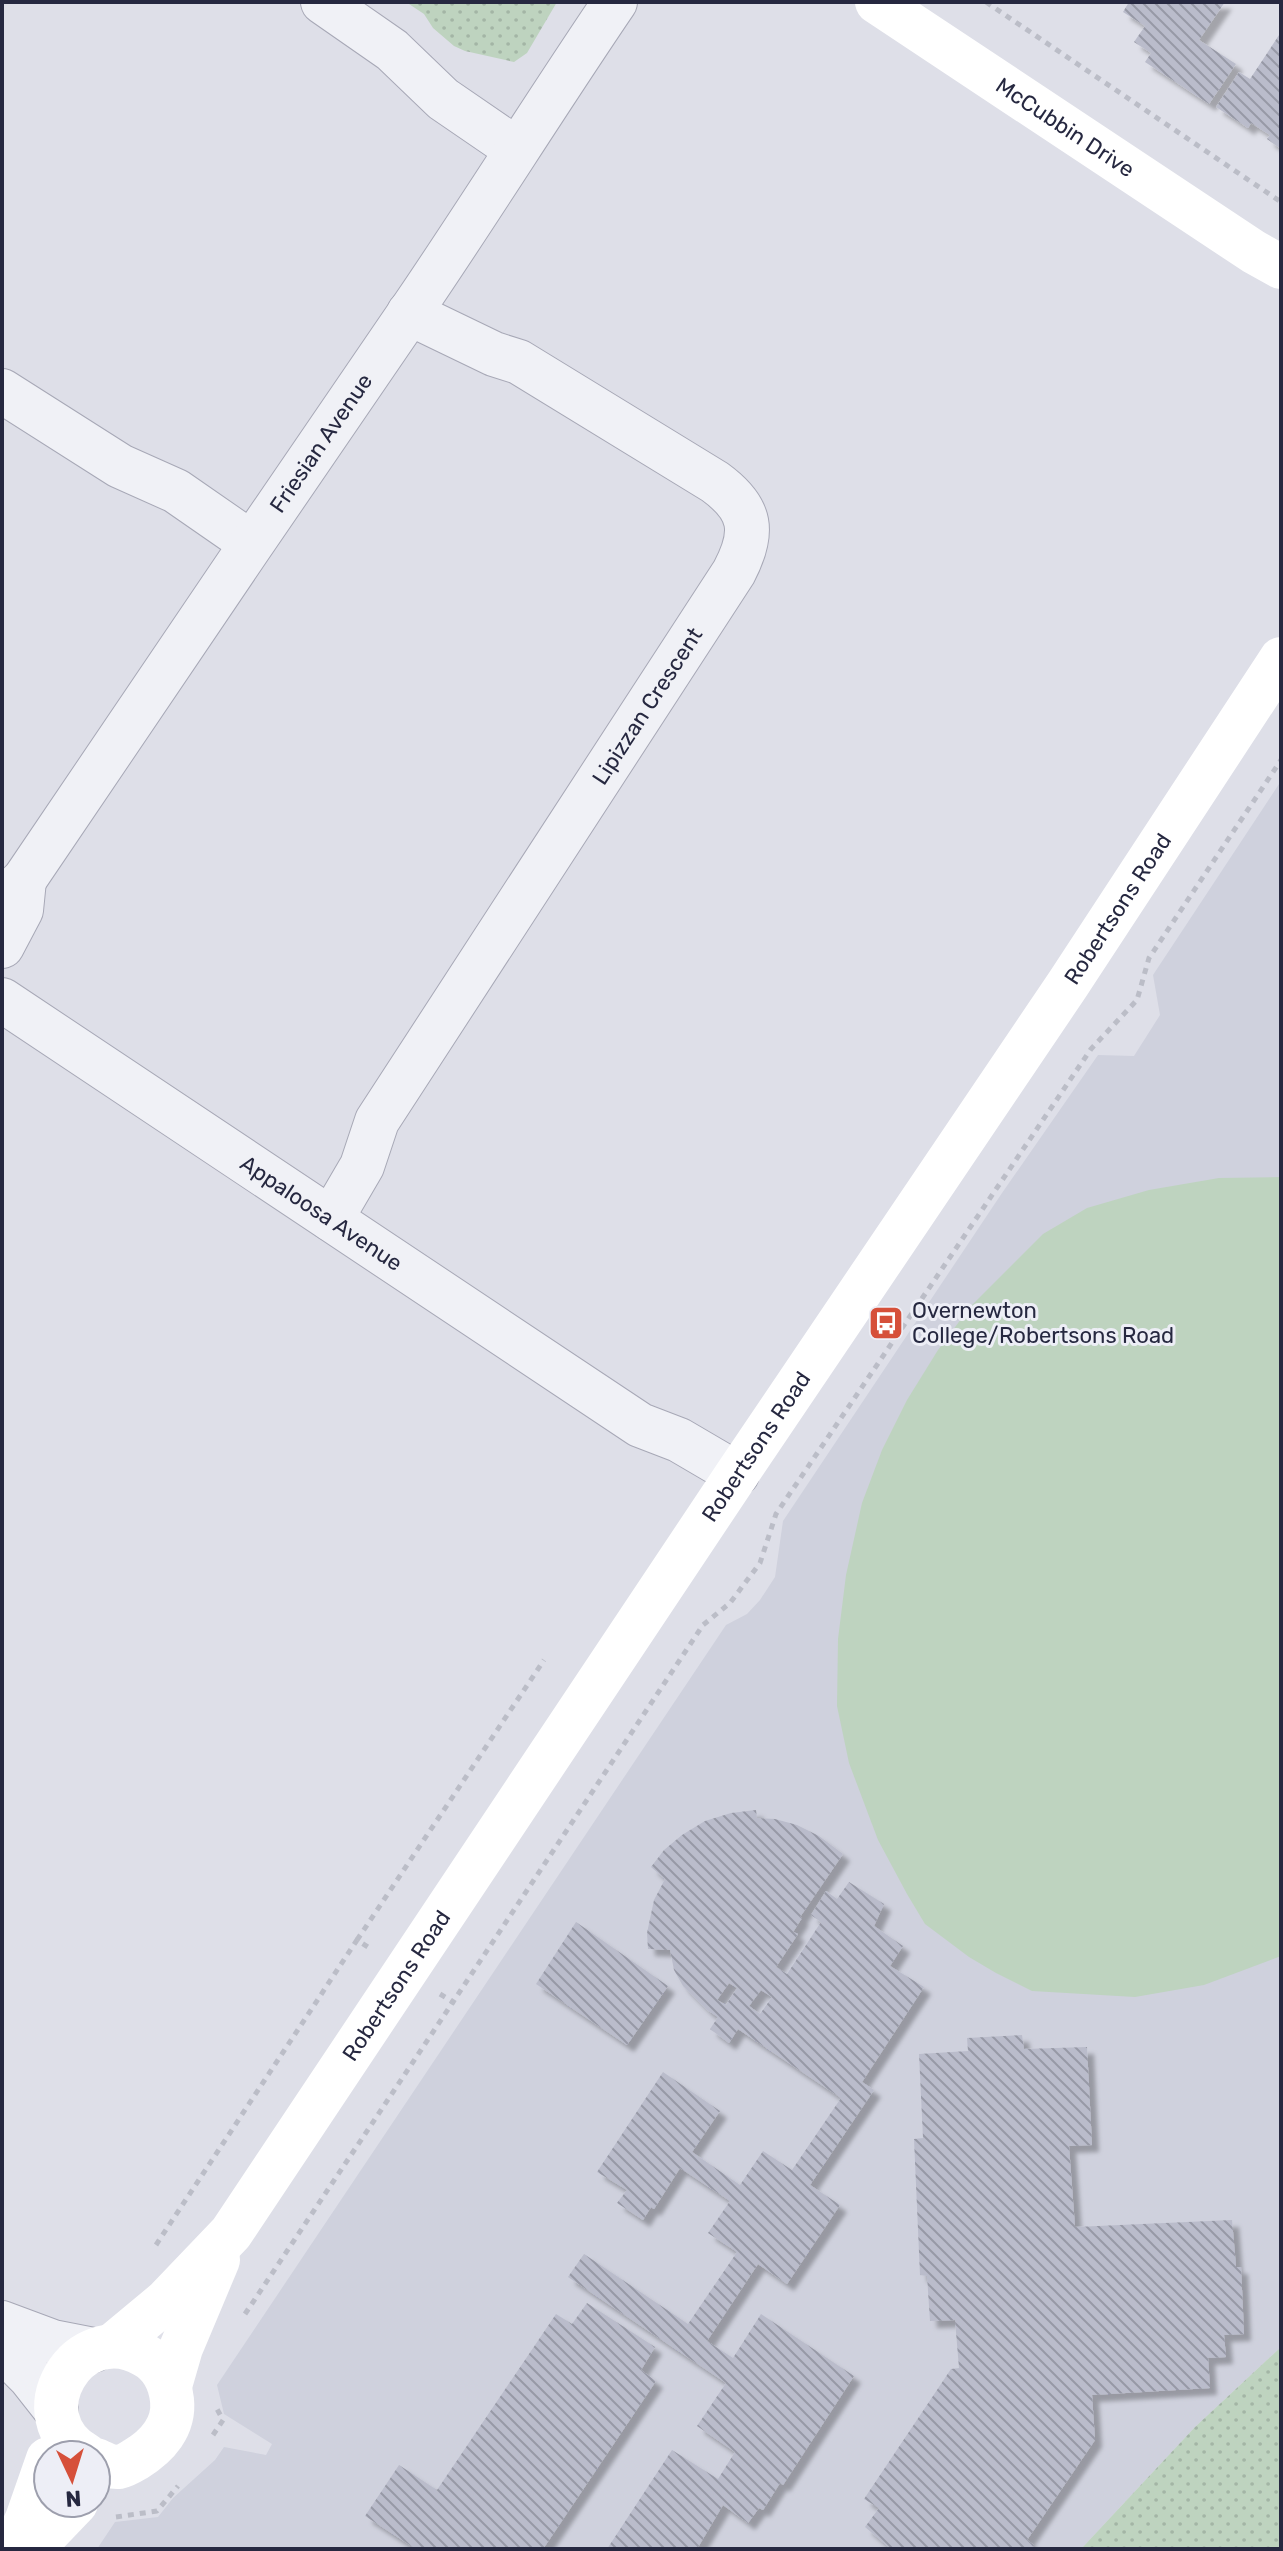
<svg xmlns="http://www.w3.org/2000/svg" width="1283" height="2551" font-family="Rubik,sans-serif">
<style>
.built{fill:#cfd1dd}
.green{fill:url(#green-dots)}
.pitch{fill:#bed3bf}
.building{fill:url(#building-back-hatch);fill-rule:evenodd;filter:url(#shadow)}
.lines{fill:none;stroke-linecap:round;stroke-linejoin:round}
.street-casing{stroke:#a7a8b6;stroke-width:46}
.path{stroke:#bbbdc7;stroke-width:5;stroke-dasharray:6 6;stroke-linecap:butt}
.street{stroke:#f0f1f6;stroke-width:44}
.secondary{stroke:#fff;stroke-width:44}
.labels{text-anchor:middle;stroke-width:6;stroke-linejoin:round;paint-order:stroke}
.street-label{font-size:22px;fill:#262840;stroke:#edeef6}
.poi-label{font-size:22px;fill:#262840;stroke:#edeef6;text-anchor:start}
</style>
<defs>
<pattern id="green-dots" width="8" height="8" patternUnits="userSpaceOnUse" patternTransform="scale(2)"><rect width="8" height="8" fill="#bed3bf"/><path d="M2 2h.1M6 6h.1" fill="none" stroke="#a3b5a5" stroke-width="1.8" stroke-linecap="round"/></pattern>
<pattern id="building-back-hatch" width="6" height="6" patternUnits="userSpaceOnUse" patternTransform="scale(2)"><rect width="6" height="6" fill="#babccb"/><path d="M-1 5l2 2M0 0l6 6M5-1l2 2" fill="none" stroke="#9799a6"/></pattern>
<filter id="shadow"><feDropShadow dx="7" dy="7" stdDeviation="2" flood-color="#0004"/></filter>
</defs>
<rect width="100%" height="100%" fill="#dedfe8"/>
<path class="built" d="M1281,781V2347L1195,2427L1081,2549H97L115,2522L158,2517L173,2498L215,2460L224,2447L266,2455L272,2444L224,2414L217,2385L726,1625L747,1614L760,1600L775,1577L783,1521L1002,1193L1098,1055L1134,1056L1160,1015L1153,975Z"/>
<g class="green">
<path d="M406,2H557L527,53L514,62L465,51L454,46L433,28L424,14Z"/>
<path d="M1281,2347V2549H1081L1195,2427Z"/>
</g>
<path class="pitch" d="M1281,1177V1956L1204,1985L1135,1997L1032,1991L996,1973L969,1957L925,1924L907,1894L878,1840L849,1763L837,1706L838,1639L846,1575L862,1503L882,1450L907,1400L938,1350L970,1307L1043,1234L1087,1208L1149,1190L1219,1178Z"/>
<g class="building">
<path d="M1129,2H1225L1199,40L1236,64L1209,104L1145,62L1151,53L1134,42L1145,26L1123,12Z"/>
<path d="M1281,32V149L1267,139L1270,135L1251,123L1248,128L1216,107L1239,72L1250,79Z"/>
<path d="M756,1810L757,1818L775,1819L797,1825L819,1836L843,1854L800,1917L802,1918L793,1932L798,1934L776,1967L787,1974L821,1922L811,1915L826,1891L837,1899L849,1882L884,1904L874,1926L903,1946L890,1966L924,1987L862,2082L874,2090L810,2185L840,2205L787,2284L758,2264L707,2341L733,2358L761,2314L854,2376L783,2485L780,2483L763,2510L759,2508L748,2523L723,2505L697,2549H607L672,2450L718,2479L735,2452L697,2426L726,2383L568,2277L584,2254L688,2324L737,2252L708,2233L730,2201L680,2168L654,2209L651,2207L643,2220L617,2203L627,2190L597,2172L663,2072L720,2111L692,2152L740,2185L763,2151L792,2170L841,2098L738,2029L729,2043L710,2029L718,2017L707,2010L683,1986L674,1970L670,1950L648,1949L647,1933L654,1900L665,1879L651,1867L664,1850L682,1835L705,1821L731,1813ZM729,1983L737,1988L726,2005L717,2000ZM761,1990L772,1997L760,2014L749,2006Z"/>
<path d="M576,1922L668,1986L627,2045L536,1984Z"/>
<path d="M1022,2035L1024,2049L1087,2047L1092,2145L1069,2146L1075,2227L1232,2220L1236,2267H1241L1244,2334L1224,2335L1226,2357L1208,2358L1210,2388L1092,2395L1095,2440L1027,2540L1034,2545L1032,2549H891L865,2527L879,2508L864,2499L951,2369L959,2368L955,2320L930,2321L927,2276L920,2275L914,2139L923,2138L919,2054L968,2051L967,2038Z"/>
<path d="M587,2303L655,2347L641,2370L656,2381L543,2549H416L365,2516L399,2465L437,2490L556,2314L572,2324Z"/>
</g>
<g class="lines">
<g class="street-casing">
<g id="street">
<path d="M323,2L392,50L443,99L516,149"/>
<path d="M2,391L120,466L176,491L251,543"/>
<path id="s1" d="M2,900L24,880C153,688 284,496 415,305C483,205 547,102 615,2"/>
<path d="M2,946L21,910L24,880"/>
<path id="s2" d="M2,1000L640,1425L679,1440L737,1474"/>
<path id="s3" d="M331,1219L362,1166L377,1121L734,572C755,532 752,509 715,482L519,362L494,354L409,313"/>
<path d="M2,2323L53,2342L94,2350"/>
<path d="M2,2349L30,2377L56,2410"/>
</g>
</g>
<g class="path">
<path d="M986,2L1281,202"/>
<path d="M357,1940L544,1660"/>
<path d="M440,1994L453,2002L703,1625L730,1603L760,1563L776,1514L1091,1049L1137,1000L1149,958L1281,760"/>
<path d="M156,2245L357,1940L371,1949"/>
<path d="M245,2314L453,2002"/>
<path d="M213,2435L223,2420L217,2409"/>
<path d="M116,2517L157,2511L178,2486"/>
</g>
<use href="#street" class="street"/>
<g class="secondary">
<path id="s4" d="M877,2L1254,252L1281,267"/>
<path id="s5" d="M112,2346L166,2301L231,2233L737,1474L1068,984L1281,659"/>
<path d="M170,2386L181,2348L218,2260"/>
<path d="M86,2455C19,2417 77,2317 144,2355C161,2364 170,2382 172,2400C175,2427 157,2446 136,2459C131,2462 125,2466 119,2467C112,2468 103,2463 96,2460"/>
<path d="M13,2549L27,2519L48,2459"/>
<path d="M32,2549L76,2503"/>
</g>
</g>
<defs>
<g id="bus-square" transform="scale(1.8)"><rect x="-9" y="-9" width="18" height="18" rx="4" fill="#d6503a" stroke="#edeef6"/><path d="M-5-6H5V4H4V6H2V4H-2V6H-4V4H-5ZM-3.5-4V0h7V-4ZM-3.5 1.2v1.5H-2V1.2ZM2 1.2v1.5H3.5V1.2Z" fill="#fff"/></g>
</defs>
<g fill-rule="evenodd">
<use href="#bus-square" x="886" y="1323"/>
</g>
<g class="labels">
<g class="street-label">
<text dy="8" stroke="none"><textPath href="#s4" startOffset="226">McCubbin Drive</textPath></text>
<text dy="8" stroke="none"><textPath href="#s1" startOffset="558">Friesian Avenue</textPath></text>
<text dy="8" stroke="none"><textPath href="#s3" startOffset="604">Lipizzan Crescent</textPath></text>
<text dy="8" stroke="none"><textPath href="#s5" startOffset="1758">Robertsons Road</textPath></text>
<text dy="8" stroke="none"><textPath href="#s2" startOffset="384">Appaloosa Avenue</textPath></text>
<text dy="8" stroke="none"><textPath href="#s5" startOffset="1110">Robertsons Road</textPath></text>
<text dy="8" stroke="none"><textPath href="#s5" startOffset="462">Robertsons Road</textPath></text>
</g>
<g class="poi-label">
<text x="912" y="1318">Overnewton<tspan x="912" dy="25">College/Robertsons Road</tspan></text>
</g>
</g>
<rect width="1283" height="2551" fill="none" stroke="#262840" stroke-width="8"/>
<g transform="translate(72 2479) rotate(176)"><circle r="38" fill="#edeef6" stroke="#9d9fad" stroke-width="2"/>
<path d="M0-6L14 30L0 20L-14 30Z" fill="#d6503a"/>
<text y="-12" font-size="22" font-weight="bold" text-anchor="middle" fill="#262840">N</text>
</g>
</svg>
